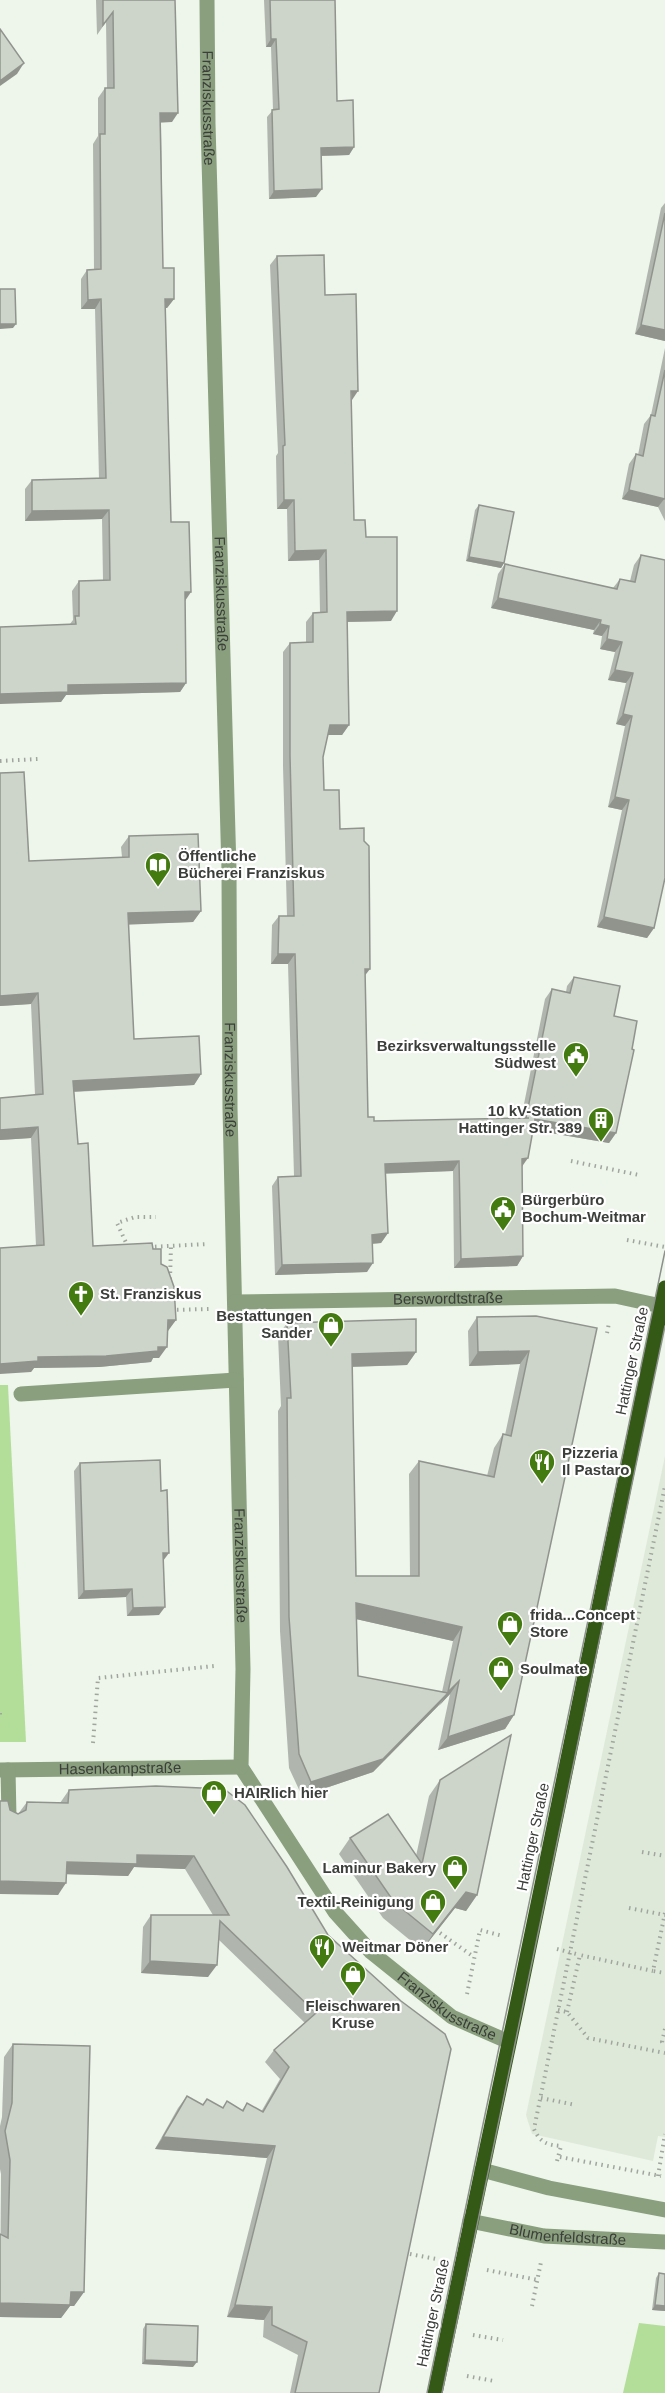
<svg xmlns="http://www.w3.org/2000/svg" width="665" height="2393" font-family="Arial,sans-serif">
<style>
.built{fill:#dfe9d9}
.green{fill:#b3de9a}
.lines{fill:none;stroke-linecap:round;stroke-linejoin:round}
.path{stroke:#a0a69e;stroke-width:4;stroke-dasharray:1.5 4.5;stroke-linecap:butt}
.minor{stroke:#899f7d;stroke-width:15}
.major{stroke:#345917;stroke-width:15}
.tram{stroke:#8c918b;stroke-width:1.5}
.wall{fill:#b0b6ae;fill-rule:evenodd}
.shaded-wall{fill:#90948d}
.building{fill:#cdd4ca;stroke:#90948d;stroke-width:1.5}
.labels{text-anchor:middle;stroke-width:4.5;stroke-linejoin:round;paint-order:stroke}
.street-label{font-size:15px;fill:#3b3e3a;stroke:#fff}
.poi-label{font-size:15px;font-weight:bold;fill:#3b3e3a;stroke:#fff;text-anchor:start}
</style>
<rect width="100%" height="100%" fill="#eef5eb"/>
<path class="built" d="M665,1456V2137L658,2136L653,2161L532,2134L526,2115Z"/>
<g class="green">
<path d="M0,1385H8L26,1742H0Z"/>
<path d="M639,2323L665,2326V2393H623Z"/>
</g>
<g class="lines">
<g class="path">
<path d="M0,761L38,759"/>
<path d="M571,1161L639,1175"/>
<path d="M627,1240L665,1247"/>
<path d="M128,1247L117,1223L135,1217H156"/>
<path d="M149,1247L207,1244"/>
<path d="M170,1279L171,1246"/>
<path d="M171,1310L209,1309"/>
<path d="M607,1333L609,1323"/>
<path d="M0,1713V1715"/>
<path d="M93,1743L98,1678L214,1666"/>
<path d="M642,1852L665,1856"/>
<path d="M629,1908L665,1915"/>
<path d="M665,1913L653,1971L665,1973"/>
<path d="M440,1933L474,1957"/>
<path d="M557,1949L580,1955"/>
<path d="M467,1994L480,1930L503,1936"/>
<path d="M558,2010L567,2012L588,2038L665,2053"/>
<path d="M567,2012L580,1955L653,1971"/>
<path d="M665,2029L662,2042L665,2045"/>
<path d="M541,2098L576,2105"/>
<path d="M560,2157L661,2176"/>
<path d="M557,2161L561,2146C548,2145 540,2143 534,2129L665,1486"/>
<path d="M658,2176L665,2134"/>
<path d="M410,2254L436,2259"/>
<path d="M487,2270L538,2280"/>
<path d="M532,2306L541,2262"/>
<path d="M473,2335L503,2340"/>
<path d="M467,2376L494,2381"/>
</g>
<g class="minor">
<path id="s1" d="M207,0L208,124L229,870L230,1108L243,1669L241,1767L335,1912L371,1952L452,2017L509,2042"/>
<path id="s2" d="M235,1302L615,1296L661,1306"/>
<path d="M21,1394L236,1380"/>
<path id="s3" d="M0,1770L241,1767"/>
<path d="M8,1770L9,1817"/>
<path d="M482,2170L549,2188L665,2210"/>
<path id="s4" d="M470,2221L544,2236L665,2242"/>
</g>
<path class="major" d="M435,2393L517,2006L665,1288"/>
<g class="tram">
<path d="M427,2393L665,1251"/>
<path d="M442,2393L665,1326"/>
</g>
</g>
<g class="wall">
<path d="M96,0H175L172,122H161L163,268L174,299L167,308H165L171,522L185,600L186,683L180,692L66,695L61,702L70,624L73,620L72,591L79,581L103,580L102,519L25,521V489L32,480L99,479L95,309H81V279L87,270L94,269L93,144L98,136V98L105,88H107L106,22L97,35Z"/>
<path d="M264,0H335L337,101L354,147L349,155L321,156L316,197L269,199L267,117L273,110L271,47H266Z"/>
<path d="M665,203V341L635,334L661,208Z"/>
<path d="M277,256L325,295L351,400L354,520L366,537L391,621L347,622L349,725L342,735H328L323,757L324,790L340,829L365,975L368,1117L374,1121L521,1119L545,999L552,989L566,992L567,986L574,977L614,1016L616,1133L609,1143L533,1130L522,1167L523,1256L517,1266L454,1268L453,1171L386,1173L388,1233L381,1243L373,1244L367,1272L275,1275L272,1186L278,1177L294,1176L288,964H271L272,925L279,916H287L283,766V652L290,643L306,642V622L313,613L320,612L319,560L288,561L287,509H277L276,456L278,453L270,265Z"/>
<path d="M665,348V521L658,507L622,499L629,464L636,454L638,455L644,424L651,415Z"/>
<path d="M479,505L504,563L501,568L466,561L475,510Z"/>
<path d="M641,555L654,928L647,938L597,927L622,810L608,807L625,726L616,724L626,683L608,680L615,652L600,649L602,636L593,634L594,630L491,608L498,574L505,564L613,588L620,579L630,581L634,565Z"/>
<path d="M0,773L29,861L122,857L121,847L129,836L201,911L193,922L128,924L134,1039L201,1074L194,1085L74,1092L78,1144L93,1246L153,1249L161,1264L176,1320L167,1331L159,1358H153L151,1362L99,1367L34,1368L31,1372L36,1246L31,1138L0,1140V1098L35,1095L31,1004L0,1006Z"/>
<path d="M536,1316L514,1715L505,1729L438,1750L450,1694L373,1772L302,1796L289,1768L280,1631L278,1411L281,1406L278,1336L287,1323L416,1352L407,1365L352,1367L356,1576H410L409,1474L419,1461L487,1476L494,1448L503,1434L505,1435L520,1364L469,1366L468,1331L477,1317ZM356,1619L453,1641L442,1692L358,1676Z"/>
<path d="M80,1463L163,1561L159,1615L127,1616L126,1597L78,1599L74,1471Z"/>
<path d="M440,1780L477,1895L466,1911L455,1908L422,1950L383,1918L339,1854L350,1838L416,1856L429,1796Z"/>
<path d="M156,1786L328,1935L379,2393H290L298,2355L263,2337L264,2320L227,2317L267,2158L155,2149L178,2108L187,2096L202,2105L207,2099L222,2108L227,2101L242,2110L247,2103L261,2112L280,2079L265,2062L274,2050L305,2023L219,1940L208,1977L141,1973L143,1927L151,1915H213L185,1869L134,1867L128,1876L67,1874L58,1895L10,1810L18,1814L27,1802L60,1803L69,1790Z"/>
<path d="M13,2044L84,2292L74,2306H70L61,2318L0,2317L1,2174L0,2169V2126L2,2117L4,2057Z"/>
<path d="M659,2273L665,2274V2311L652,2310L656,2278Z"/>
<path d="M146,2324L193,2367L142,2364L143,2329Z"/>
</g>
<g class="shaded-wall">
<path d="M271,39H276L271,47H266Z"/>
<path d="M24,63L17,74L0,86V81Z"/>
<path d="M160,113H178L172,122L154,123Z"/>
<path d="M354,147L349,155L315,156L321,148Z"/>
<path d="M322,189L316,197L269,199L274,191Z"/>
<path d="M101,299L95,309H81L88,300Z"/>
<path d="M165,299H174L167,308H158Z"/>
<path d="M0,324H16L13,328L0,329Z"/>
<path d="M641,325L665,330V341L635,334Z"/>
<path d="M351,391H358L352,400Z"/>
<path d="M629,490L665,498L658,507L622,499Z"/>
<path d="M284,500H294L287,509H277Z"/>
<path d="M109,510L102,519L25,521L32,511Z"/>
<path d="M326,550L319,560L288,561L295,551Z"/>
<path d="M469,557L504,563L501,568L466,561Z"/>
<path d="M185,592H191L185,601Z"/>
<path d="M498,598L601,620L594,630L491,608Z"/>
<path d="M397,611L391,621L341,622L347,612Z"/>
<path d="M600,624L609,626L602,636L593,634Z"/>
<path d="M607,639L622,642L615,652L600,649Z"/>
<path d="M615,670L633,673L626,683L608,680Z"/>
<path d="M186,683L180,692L66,695L61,702L0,704V694L68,685Z"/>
<path d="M623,714L632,716L625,726L616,724Z"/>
<path d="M330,725H349L342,735H324Z"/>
<path d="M615,797L629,800L622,810L608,807Z"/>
<path d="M201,911L193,922L120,925L128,913Z"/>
<path d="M604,917L654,928L647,938L597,927Z"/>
<path d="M278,954H295L288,964H271Z"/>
<path d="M365,969H370L363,978Z"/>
<path d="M38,993L31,1004L0,1006V996Z"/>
<path d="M201,1074L194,1085L66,1092L73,1081Z"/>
<path d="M535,1119L616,1133L609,1143L528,1129Z"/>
<path d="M38,1127L31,1138L0,1140V1130Z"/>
<path d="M528,1158L521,1168L522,1159Z"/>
<path d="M459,1161L453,1171L379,1174L385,1164Z"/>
<path d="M388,1233L381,1243L365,1244L372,1235Z"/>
<path d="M523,1256L517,1266L454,1268L461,1259Z"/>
<path d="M373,1263L367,1272L275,1275L282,1265Z"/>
<path d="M168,1320H176L168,1331H160Z"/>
<path d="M158,1347H167L159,1358H153L151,1362L99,1367L34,1368L31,1372L0,1374V1364L38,1357Z"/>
<path d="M529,1351L520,1364L469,1366L478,1352Z"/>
<path d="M416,1352L407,1365L342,1367L352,1354Z"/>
<path d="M163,1553H169L163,1561Z"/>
<path d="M132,1589L126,1597L78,1599L84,1591Z"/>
<path d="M356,1603L462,1627L453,1641L347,1617Z"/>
<path d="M165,1607L159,1615L127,1616L133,1608Z"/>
<path d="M459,1681L450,1694L439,1706L448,1692Z"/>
<path d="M448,1693L438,1706L373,1772L302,1796L311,1782Z"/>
<path d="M514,1715L505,1729L438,1750L448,1737Z"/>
<path d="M137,1855L194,1856L185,1869L134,1867L128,1876L58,1874L67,1862Z"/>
<path d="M0,1881L66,1883L58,1895L0,1894Z"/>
<path d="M466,1892L477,1895L466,1911L455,1908L422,1950L433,1934Z"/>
<path d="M150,1961L217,1965L208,1977L141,1973Z"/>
<path d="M163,2137L275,2146L267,2158L155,2149Z"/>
<path d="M71,2292H84L74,2306H70L61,2318L0,2317V2303Z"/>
<path d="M235,2305L272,2307L264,2320L227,2317Z"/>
<path d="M655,2305L665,2306V2311L652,2310Z"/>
<path d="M145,2360L197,2362L193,2367L142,2364Z"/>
</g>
<g class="building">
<path d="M103,0H175L178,113H160L163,268H174V299H165L171,522H189L191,592H185L186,683L68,685V692L0,694V627L76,624L75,616H79V581L110,580L109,510L32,511V480L106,478L101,299L88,300L87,270L101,269L100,134H105V88H114L113,12L103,25Z"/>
<path d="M270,0H335L337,101L353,100L354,147L321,148L322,189L274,191L272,110L279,109L276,39H271Z"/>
<path d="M0,29L24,63L0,81Z"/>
<path d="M665,213V330L641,325Z"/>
<path d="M324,255L325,295L356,294L358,391H351L354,520H365L366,537H397V611L347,612L349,725H330L323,757L324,790H339L340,829L364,828V841L369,846L370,969H365L368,1117H374V1121L529,1118H526L552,989L570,993L574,977L620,986L614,1016L637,1021L632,1049L634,1050L616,1133L535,1119L528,1158L522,1159L523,1256L461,1259L459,1161L385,1164L388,1233L372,1235L373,1263L282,1265L278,1177L301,1176L295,954H278L279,916H294L290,756V643L313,642V613L327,612L326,550L295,551L294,500H284L283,446L285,445L277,256Z"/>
<path d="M0,289H15L16,324H0Z"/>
<path d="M665,370V499L629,490L636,454L643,456L651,415L655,416Z"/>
<path d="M479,505L514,512L504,563L469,557Z"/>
<path d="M641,555L665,560V878L654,928L604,917L629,800L615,797L632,716L623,714L633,673L615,670L622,642L607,639L609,626L600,624L601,620L498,598L505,564L617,589L620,579L635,582Z"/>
<path d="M24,772L29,861L129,857V836L198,834L201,911L128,913L134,1039L199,1036L201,1074L73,1081L78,1144L88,1143L93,1246L152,1243L153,1249H161V1264L167,1267L174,1287L176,1320H168L167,1347H158V1351L106,1356L38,1357V1361L0,1364V1248L44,1245L38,1127L0,1130V1098L43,1094L38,993L0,996V773Z"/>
<path d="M536,1316L597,1328L514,1715L448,1737L459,1681L448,1692L462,1627L356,1603L358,1676L448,1693L383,1759L311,1782L299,1754L289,1617L287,1398H291L287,1323L416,1319V1352L352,1354L356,1576H419V1461L494,1477L503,1434L511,1436L529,1351L478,1352L477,1317Z"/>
<path d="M160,1460L161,1491L167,1490L169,1553H163L165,1607L133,1608L132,1589L84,1591L80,1463Z"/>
<path d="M511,1735L477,1895L466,1892L433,1934L394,1902L350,1838L388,1814L422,1864L440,1780Z"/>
<path d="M156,1786L224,1789L245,1805L287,1867L328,1935L401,2001L445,2034L451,2049L379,2393H295L307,2342L272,2325V2307L235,2305L275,2146L163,2137L187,2096L203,2105L207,2099L223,2108L227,2101L243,2111L247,2103L263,2112L289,2067L274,2050L316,2013L220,1921L217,1965L150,1961L151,1915H229L194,1856L137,1855V1864L67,1862L66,1883L0,1881V1801H8L10,1810L18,1814L26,1810L27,1802L68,1803L69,1790Z"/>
<path d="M13,2044L90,2046L84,2292H71L70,2305L0,2303V2234L8,2238L10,2160L5,2131L12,2103Z"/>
<path d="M659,2273L665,2274V2306L655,2305Z"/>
<path d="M146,2324L198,2326L197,2362L145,2360Z"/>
</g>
<defs>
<g id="library-pin" transform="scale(1.35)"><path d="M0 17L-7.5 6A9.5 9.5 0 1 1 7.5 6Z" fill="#447b11" stroke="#fff"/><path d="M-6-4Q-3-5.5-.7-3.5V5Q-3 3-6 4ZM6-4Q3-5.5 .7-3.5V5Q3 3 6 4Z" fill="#fff"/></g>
<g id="civic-pin" transform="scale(1.35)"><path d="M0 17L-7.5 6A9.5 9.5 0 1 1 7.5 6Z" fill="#447b11" stroke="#fff"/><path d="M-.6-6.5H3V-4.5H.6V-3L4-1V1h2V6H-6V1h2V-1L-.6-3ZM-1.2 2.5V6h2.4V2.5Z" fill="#fff"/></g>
<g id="building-pin" transform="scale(1.35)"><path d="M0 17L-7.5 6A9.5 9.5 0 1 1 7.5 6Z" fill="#447b11" stroke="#fff"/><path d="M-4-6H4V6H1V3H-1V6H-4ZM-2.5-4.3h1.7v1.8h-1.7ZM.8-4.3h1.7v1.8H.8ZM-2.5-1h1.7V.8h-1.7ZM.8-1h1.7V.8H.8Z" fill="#fff"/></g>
<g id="church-pin" transform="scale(1.35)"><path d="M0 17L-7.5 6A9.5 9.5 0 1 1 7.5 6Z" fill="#447b11" stroke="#fff"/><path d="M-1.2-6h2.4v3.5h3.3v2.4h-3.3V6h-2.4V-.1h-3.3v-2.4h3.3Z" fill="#fff"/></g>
<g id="shop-pin" transform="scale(1.35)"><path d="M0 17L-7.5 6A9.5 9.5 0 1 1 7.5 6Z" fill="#447b11" stroke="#fff"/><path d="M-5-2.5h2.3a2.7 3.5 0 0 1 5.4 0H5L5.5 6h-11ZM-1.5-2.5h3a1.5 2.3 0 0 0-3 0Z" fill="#fff"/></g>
<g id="restaurant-pin" transform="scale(1.35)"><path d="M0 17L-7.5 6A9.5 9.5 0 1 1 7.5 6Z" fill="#447b11" stroke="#fff"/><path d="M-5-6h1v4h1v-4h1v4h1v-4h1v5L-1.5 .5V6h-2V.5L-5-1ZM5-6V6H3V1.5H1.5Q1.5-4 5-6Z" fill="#fff"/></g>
</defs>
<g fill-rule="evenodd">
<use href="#library-pin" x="158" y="865"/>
<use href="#civic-pin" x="576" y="1055"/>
<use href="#building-pin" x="601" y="1120"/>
<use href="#civic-pin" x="503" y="1209"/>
<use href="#church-pin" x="81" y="1294"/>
<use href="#shop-pin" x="331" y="1325"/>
<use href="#restaurant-pin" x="542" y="1462"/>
<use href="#shop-pin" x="510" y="1624"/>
<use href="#shop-pin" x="501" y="1669"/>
<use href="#shop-pin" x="214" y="1793"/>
<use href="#shop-pin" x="455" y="1868"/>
<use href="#shop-pin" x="433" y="1902"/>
<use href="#restaurant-pin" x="322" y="1947"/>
<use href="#shop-pin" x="353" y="1974"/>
</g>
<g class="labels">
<g class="street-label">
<text dy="5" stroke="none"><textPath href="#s1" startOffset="108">Franziskusstraße</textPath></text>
<text dy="5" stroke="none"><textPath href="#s1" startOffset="594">Franziskusstraße</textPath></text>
<text dy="5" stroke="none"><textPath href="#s1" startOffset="1080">Franziskusstraße</textPath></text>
<text dy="5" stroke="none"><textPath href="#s2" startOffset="213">Berswordtstraße</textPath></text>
<text transform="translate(632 1361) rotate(-78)" y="5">Hattinger Straße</text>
<text dy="5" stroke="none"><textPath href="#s1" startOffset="1566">Franziskusstraße</textPath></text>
<text dy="5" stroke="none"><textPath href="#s3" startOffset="120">Hasenkampstraße</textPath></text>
<text transform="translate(533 1837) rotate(-78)" y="5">Hattinger Straße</text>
<text dy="5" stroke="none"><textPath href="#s1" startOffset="2088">Franziskusstraße</textPath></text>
<text dy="5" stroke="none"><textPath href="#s4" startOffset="99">Blumenfeldstraße</textPath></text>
<text transform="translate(433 2313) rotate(-78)" y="5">Hattinger Straße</text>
</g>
<g class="poi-label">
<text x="178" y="861">Öffentliche<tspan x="178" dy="17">Bücherei Franziskus</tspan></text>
<text x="556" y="1051" text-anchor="end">Bezirksverwaltungsstelle<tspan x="556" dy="17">Südwest</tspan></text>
<text x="582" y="1116" text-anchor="end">10 kV-Station<tspan x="582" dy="17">Hattinger Str. 389</tspan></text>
<text x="522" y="1205">Bürgerbüro<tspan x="522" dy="17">Bochum-Weitmar</tspan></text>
<text x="100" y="1299">St. Franziskus</text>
<text x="312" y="1321" text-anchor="end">Bestattungen<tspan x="312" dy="17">Sander</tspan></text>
<text x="562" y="1458">Pizzeria<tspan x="562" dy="17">Il Pastaro</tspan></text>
<text x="530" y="1620">frida...Concept<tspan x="530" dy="17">Store</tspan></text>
<text x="520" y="1674">Soulmate</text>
<text x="234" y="1798">HAIRlich hier</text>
<text x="436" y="1873" text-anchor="end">Laminur Bakery</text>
<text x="414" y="1907" text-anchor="end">Textil-Reinigung</text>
<text x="342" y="1952">Weitmar Döner</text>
<text x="353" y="2011" text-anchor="middle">Fleischwaren<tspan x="353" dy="17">Kruse</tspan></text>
</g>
</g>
</svg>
